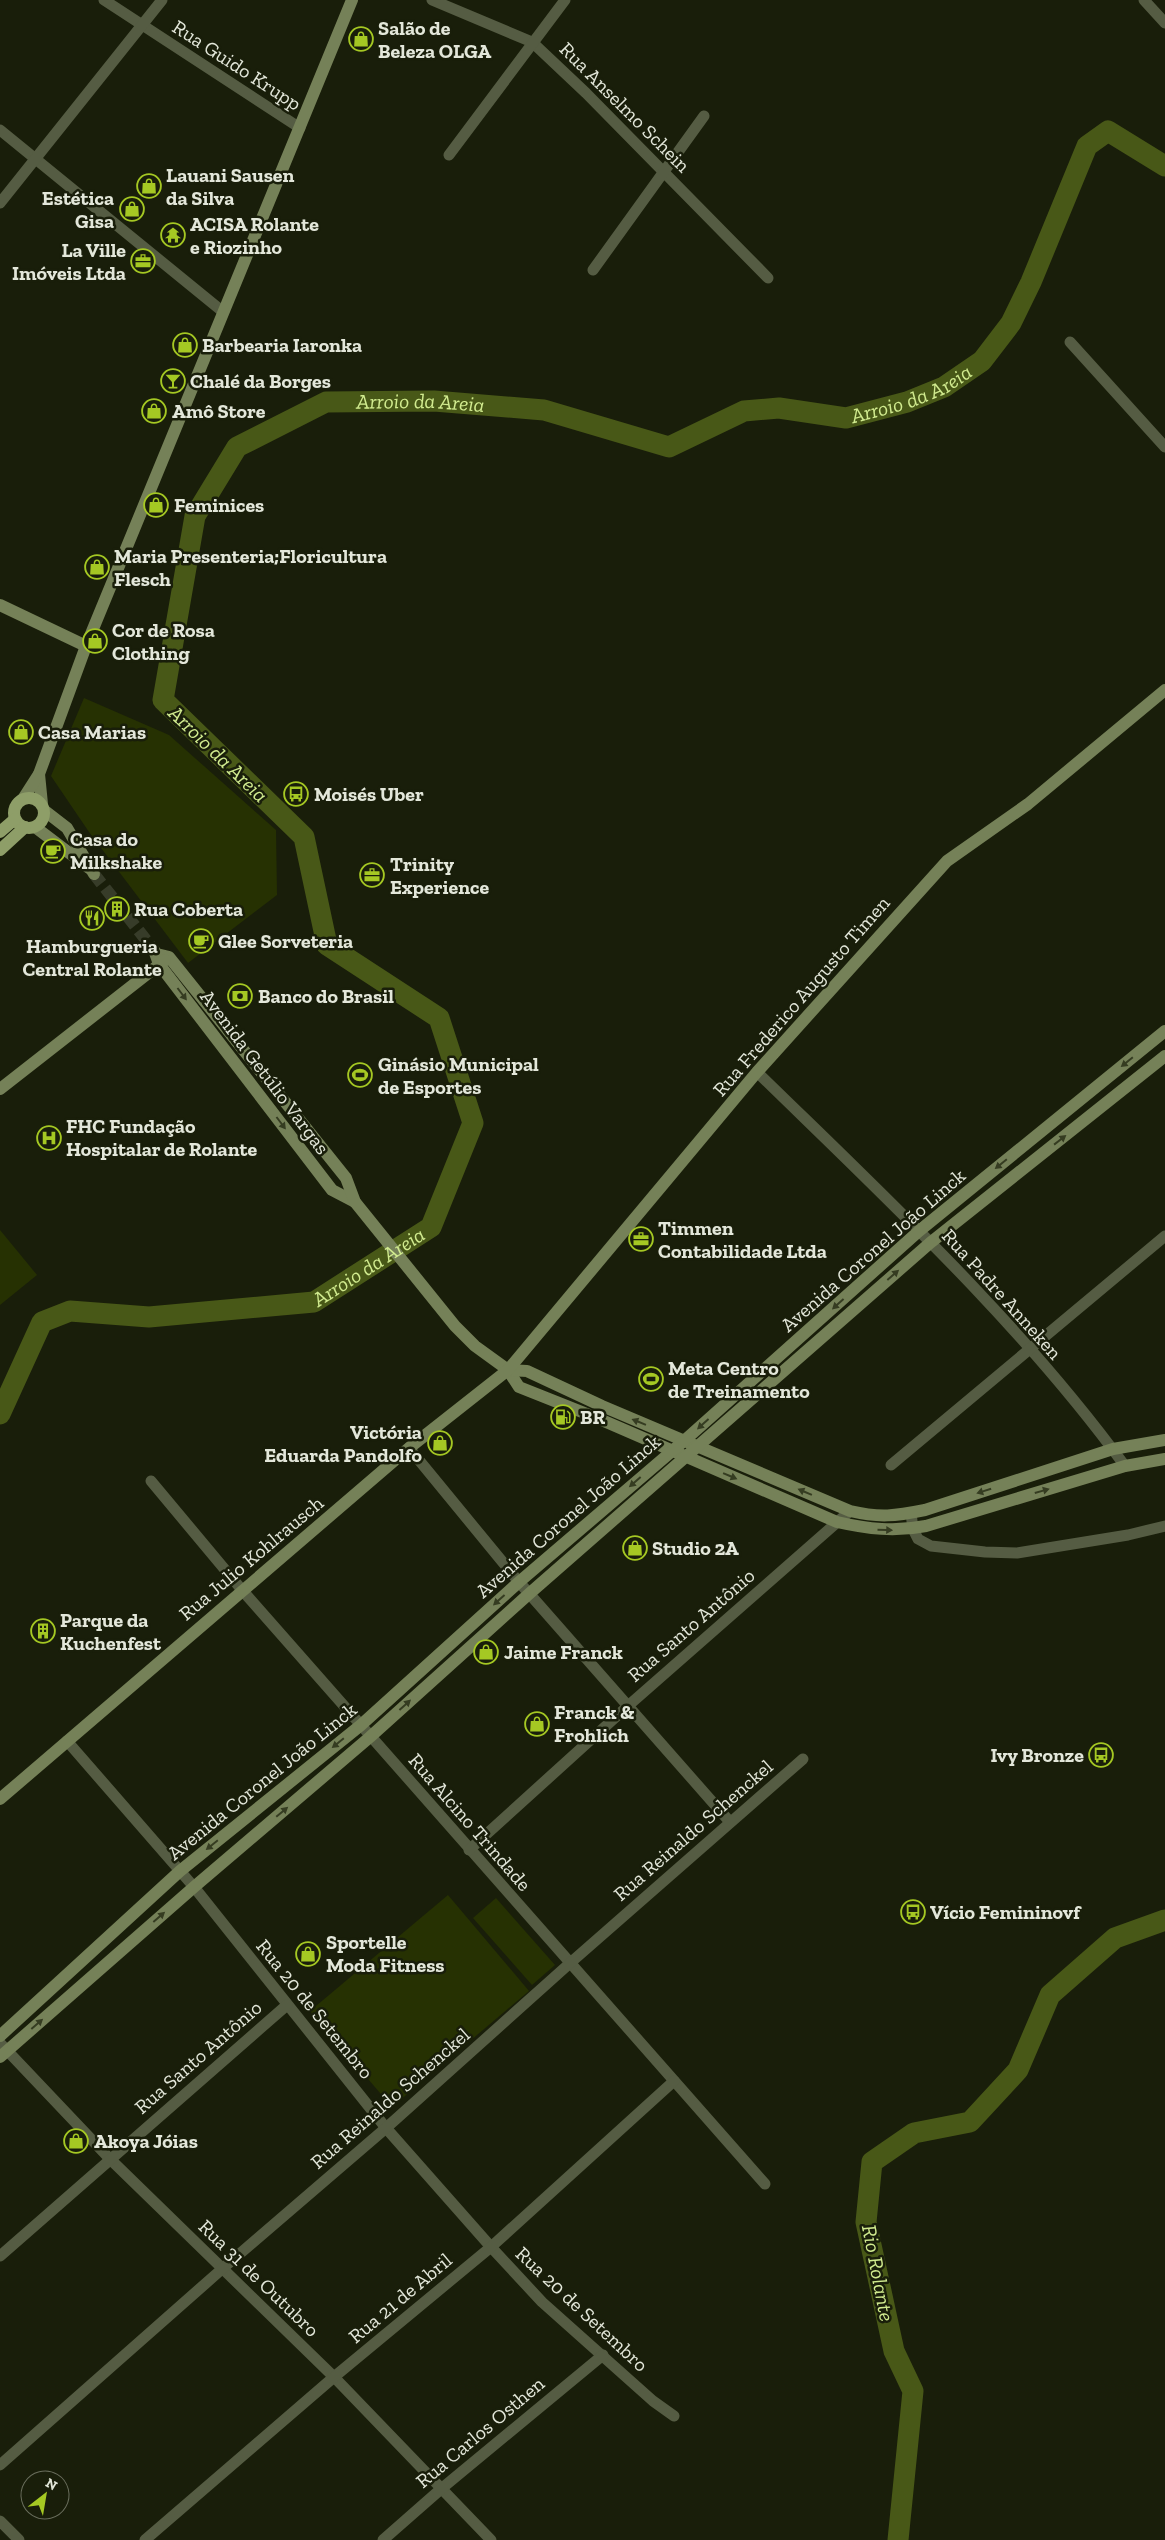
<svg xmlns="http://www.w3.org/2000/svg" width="1165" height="2540" font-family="'Zilla Slab',serif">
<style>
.green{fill:#263102}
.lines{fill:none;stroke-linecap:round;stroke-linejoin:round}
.river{stroke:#485817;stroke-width:21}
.secondary-tunnel{stroke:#373c29;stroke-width:12;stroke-dasharray:12 6;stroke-linecap:butt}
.street{stroke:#555c43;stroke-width:11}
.secondary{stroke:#758158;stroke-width:12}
.primary{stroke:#8e9e68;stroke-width:12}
.oneway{fill:#353c21}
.labels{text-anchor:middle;stroke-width:5;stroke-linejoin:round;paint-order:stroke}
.poi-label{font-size:20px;font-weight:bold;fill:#e3e7da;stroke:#191e0a;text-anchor:start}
.street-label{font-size:20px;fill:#e3e7da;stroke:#191e0a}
.water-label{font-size:21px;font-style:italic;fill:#d1eb8f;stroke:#191e0a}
</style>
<rect width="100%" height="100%" fill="#191e0a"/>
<g class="green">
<path d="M84,698L169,735L276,830L277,895L188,963L89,832L51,776Z"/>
<path d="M0,1230L37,1275L0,1305Z"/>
<path d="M448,1895L529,1991L392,2107L310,2011Z"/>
<path d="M496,1898L555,1965L532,1985L473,1918Z"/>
</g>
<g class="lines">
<g class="river">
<path id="s1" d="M0,1414L42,1322L70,1311L149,1317L314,1302L431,1227L473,1123L439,1018L327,945L304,837L163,700L195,516L237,447L326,402L434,401L544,410L669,447L744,411L779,408L846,418L907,402L944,387L982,361L1011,323L1031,282L1087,146L1108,131L1165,166"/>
<path d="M898,2540L913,2391L894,2351L866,2222L872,2162L914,2133L970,2122L1018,2070L1050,1995L1115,1938L1165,1920"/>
</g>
<path class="secondary-tunnel" d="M94,874L154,950"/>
<g class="street">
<path d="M104,0L300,128"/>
<path d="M432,0L532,42L586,93L768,278"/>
<path d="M1144,0L1165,23"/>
<path d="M0,130L222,311"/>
<path d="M449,155L565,0"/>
<path d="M0,203L162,0"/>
<path d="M593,270L704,116"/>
<path d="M1070,342L1165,447"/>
<path d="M757,1072C885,1197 1019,1321 1125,1466"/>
<path d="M409,1448L519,1582L730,1822"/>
<path d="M891,1465L1165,1236"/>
<path d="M151,1481L242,1590L765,2184"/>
<path d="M911,1513L913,1529L918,1539L931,1546L985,1552L1017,1553L1128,1535L1165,1526"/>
<path d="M67,1741L194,1887L386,2128L491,2247L542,2302L653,2401L674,2416"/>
<path d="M469,1850L629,1705L850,1511"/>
<path d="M0,2043L110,2159L334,2377L491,2540"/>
<path d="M0,2256L287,2005"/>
<path d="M0,2465L222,2269L386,2128L569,1964L803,1759"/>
<path d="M0,2521L19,2540"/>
<path d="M145,2540L334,2377L491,2247L674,2081"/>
<path d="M383,2540L441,2489L603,2355"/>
</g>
<g class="secondary">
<path d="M0,605L86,646"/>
<path d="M39,774L42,804"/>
<path d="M23,799L39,774L86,646L352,0"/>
<path d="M45,811L67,828L94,874"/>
<path d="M35,827L89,868"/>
<path d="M154,950L159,964L332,1190L355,1202"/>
<path d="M157,954L169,957L346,1178L355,1202L455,1326L475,1346L508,1370L519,1387L597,1418L837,1522C868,1529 895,1532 926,1526L1125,1466L1165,1459"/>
<path d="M0,1089L165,960"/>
<path d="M508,1370L527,1371L602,1406L850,1511C880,1518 895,1516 925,1510L1113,1449L1165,1440"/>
<path d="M0,1799L409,1448L508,1370L757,1072L947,861L1028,804L1165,690"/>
<path d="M0,2036L180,1871L361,1725L519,1582L685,1440L919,1231L1165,1031"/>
<path d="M0,2057L194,1887L370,1737L530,1593L930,1243L1165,1056"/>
</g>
<g class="primary">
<circle cx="29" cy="813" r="15"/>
<path d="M0,832L15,819"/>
<path d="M0,850L25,827"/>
</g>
</g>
<defs><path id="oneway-solid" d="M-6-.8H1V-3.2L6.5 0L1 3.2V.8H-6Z" transform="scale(1.25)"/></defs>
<g class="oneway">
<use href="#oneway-solid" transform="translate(182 994) rotate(53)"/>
<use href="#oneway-solid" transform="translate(1127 1062) rotate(141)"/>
<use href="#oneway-solid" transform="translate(281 1123) rotate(53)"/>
<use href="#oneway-solid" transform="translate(1060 1140) rotate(-38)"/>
<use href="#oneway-solid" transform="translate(1001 1164) rotate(141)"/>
<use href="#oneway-solid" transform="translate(893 1275) rotate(-41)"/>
<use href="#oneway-solid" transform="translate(838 1304) rotate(138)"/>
<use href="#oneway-solid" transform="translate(639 1422) rotate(-158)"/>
<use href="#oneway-solid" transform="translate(703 1424) rotate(138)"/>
<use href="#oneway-solid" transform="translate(730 1476) rotate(23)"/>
<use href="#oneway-solid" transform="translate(635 1482) rotate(139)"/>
<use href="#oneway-solid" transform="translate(984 1491) rotate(162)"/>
<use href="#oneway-solid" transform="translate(1042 1491) rotate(-16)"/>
<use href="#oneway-solid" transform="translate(805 1492) rotate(-157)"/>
<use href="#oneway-solid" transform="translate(885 1530) rotate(2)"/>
<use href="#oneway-solid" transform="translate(499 1600) rotate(138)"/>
<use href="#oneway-solid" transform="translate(405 1705) rotate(-42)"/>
<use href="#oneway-solid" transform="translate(338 1743) rotate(141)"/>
<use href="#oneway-solid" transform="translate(282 1812) rotate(-40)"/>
<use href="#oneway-solid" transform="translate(212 1845) rotate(141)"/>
<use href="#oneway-solid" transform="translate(159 1917) rotate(-41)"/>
<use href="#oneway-solid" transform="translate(37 2024) rotate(-41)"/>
</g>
<defs>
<g id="shop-ring" transform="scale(1.25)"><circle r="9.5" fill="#191e0a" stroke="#a5c823" stroke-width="1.5"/><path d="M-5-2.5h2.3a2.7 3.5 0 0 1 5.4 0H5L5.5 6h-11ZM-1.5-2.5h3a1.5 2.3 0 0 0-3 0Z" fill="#a5c823"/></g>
<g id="temple-ring" transform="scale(1.25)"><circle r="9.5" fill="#191e0a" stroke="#a5c823" stroke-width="1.5"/><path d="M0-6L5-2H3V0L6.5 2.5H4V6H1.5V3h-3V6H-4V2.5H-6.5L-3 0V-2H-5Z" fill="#a5c823"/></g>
<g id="office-ring" transform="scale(1.25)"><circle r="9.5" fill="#191e0a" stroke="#a5c823" stroke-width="1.5"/><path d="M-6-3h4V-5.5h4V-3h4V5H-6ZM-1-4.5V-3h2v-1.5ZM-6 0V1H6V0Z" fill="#a5c823"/></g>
<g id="bar-ring" transform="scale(1.25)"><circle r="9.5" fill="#191e0a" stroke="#a5c823" stroke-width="1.5"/><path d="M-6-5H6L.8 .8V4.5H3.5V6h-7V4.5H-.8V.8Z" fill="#a5c823"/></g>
<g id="bus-ring" transform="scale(1.25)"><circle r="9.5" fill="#191e0a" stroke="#a5c823" stroke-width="1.5"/><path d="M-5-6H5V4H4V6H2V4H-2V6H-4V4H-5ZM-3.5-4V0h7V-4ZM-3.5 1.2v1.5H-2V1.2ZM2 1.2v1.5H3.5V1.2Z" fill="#a5c823"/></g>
<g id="cafe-ring" transform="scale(1.25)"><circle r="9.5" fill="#191e0a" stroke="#a5c823" stroke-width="1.5"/><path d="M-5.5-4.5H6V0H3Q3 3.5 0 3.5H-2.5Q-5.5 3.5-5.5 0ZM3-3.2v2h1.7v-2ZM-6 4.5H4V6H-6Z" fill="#a5c823"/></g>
<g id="building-ring" transform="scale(1.25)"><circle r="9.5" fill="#191e0a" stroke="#a5c823" stroke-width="1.5"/><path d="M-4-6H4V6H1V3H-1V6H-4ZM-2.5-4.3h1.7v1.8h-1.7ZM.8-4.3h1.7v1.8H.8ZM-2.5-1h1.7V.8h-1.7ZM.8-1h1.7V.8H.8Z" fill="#a5c823"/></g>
<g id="restaurant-ring" transform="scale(1.25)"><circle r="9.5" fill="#191e0a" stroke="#a5c823" stroke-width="1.5"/><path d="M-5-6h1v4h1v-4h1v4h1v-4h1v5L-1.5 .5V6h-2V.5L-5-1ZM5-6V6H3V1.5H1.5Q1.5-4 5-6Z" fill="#a5c823"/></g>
<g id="bank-ring" transform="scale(1.25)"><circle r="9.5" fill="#191e0a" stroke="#a5c823" stroke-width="1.5"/><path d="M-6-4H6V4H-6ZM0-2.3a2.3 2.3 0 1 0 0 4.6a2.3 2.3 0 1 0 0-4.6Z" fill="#a5c823"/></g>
<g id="stadium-ring" transform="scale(1.25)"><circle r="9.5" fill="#191e0a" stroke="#a5c823" stroke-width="1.5"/><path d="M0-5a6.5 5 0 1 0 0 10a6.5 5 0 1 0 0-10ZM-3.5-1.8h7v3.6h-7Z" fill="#a5c823"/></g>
<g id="hospital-ring" transform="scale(1.25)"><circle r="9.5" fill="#191e0a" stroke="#a5c823" stroke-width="1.5"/><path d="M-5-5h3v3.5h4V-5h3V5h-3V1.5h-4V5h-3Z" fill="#a5c823"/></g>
<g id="fuel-ring" transform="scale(1.25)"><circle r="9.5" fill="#191e0a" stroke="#a5c823" stroke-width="1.5"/><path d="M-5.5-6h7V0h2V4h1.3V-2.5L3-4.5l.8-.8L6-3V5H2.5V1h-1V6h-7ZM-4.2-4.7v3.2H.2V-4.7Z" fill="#a5c823"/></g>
</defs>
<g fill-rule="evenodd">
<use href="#shop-ring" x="361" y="39"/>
<use href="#shop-ring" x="149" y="186"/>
<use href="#shop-ring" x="132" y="209"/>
<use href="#temple-ring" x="173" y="235"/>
<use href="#office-ring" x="143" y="261"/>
<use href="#shop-ring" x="185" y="345"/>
<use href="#bar-ring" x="173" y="381"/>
<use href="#shop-ring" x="154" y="411"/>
<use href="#shop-ring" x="156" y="505"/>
<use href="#shop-ring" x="97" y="567"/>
<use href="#shop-ring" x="95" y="641"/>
<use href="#shop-ring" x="21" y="732"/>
<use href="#bus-ring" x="296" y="794"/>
<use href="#cafe-ring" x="53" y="851"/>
<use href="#office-ring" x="372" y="875"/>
<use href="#building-ring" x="117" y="909"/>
<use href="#restaurant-ring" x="92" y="918"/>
<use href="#cafe-ring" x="201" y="941"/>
<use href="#bank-ring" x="240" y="996"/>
<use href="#stadium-ring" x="360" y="1075"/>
<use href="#hospital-ring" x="49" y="1138"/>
<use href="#office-ring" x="641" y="1239"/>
<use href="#stadium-ring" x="651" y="1379"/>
<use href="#fuel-ring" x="563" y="1417"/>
<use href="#shop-ring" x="440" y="1443"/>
<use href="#shop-ring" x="635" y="1548"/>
<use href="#building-ring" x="43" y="1631"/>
<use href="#shop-ring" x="486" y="1652"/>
<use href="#shop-ring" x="537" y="1724"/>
<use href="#bus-ring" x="1101" y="1755"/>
<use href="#bus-ring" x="913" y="1912"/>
<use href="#shop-ring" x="308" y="1954"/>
<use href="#shop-ring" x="76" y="2141"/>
</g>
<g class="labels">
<g class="poi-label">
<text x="378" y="35">Salão de<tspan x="378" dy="23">Beleza OLGA</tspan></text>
<text x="166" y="182">Lauani Sausen<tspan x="166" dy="23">da Silva</tspan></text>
<text x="114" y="205" text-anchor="end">Estética<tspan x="114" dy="23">Gisa</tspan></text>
<text x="190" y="231">ACISA Rolante<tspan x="190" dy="23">e Riozinho</tspan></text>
<text x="126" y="257" text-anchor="end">La Ville<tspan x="126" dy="23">Imóveis Ltda</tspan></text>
<text x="202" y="352">Barbearia Iaronka</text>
<text x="190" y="388">Chalé da Borges</text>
<text x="172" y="418">Amô Store</text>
<text x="174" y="512">Feminices</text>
<text x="114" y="563">Maria Presenteria;Floricultura<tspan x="114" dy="23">Flesch</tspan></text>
<text x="112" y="637">Cor de Rosa<tspan x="112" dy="23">Clothing</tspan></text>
<text x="38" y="739">Casa Marias</text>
<text x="314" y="801">Moisés Uber</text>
<text x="70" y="846">Casa do<tspan x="70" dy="23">Milkshake</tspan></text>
<text x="390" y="871">Trinity<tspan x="390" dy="23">Experience</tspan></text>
<text x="134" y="916">Rua Coberta</text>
<text x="218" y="948">Glee Sorveteria</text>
<text x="92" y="953" text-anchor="middle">Hamburgueria<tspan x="92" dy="23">Central Rolante</tspan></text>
<text x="258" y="1003">Banco do Brasil</text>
<text x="378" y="1071">Ginásio Municipal<tspan x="378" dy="23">de Esportes</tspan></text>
<text x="66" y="1133">FHC Fundação<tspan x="66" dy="23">Hospitalar de Rolante</tspan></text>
<text x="658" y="1235">Timmen<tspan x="658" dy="23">Contabilidade Ltda</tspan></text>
<text x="668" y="1375">Meta Centro<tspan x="668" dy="23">de Treinamento</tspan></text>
<text x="580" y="1424">BR</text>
<text x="422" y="1439" text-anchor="end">Victória<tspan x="422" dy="23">Eduarda Pandolfo</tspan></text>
<text x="652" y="1555">Studio 2A</text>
<text x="60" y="1627">Parque da<tspan x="60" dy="23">Kuchenfest</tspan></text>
<text x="504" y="1659">Jaime Franck</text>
<text x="554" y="1719">Franck &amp;<tspan x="554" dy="23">Frohlich</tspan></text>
<text x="1084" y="1762" text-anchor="end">Ivy Bronze</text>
<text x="930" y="1919">Vício Femininovf</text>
<text x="326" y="1949">Sportelle<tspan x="326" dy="23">Moda Fitness</tspan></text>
<text x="94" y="2148">Akoya Jóias</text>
</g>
<g class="street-label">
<text transform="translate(237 65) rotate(33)" y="7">Rua Guido Krupp</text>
<text transform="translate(625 107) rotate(45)" y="7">Rua Anselmo Schein</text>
<text transform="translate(801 996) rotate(-49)" y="7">Rua Frederico Augusto Timen</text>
<text transform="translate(265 1072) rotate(53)" y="7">Avenida Getúlio Vargas</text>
<text transform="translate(873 1250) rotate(-41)" y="7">Avenida Coronel João Linck</text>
<text transform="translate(1002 1294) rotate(48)" y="7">Rua Padre Anneken</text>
<text transform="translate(568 1516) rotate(-41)" y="7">Avenida Coronel João Linck</text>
<text transform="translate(251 1558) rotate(-40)" y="7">Rua Julio Kohlrausch</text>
<text transform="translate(691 1625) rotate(-41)" y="7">Rua Santo Antônio</text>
<text transform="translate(262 1781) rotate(-39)" y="7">Avenida Coronel João Linck</text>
<text transform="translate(470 1822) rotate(49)" y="7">Rua Alcino Trindade</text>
<text transform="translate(693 1830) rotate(-41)" y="7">Rua Reinaldo Schenckel</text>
<text transform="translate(315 2009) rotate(51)" y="7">Rua 20 de Setembro</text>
<text transform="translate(198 2057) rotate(-41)" y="7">Rua Santo Antônio</text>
<text transform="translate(390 2098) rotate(-41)" y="7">Rua Reinaldo Schenckel</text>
<text transform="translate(259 2278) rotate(44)" y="7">Rua 31 de Outubro</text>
<text transform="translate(400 2298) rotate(-40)" y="7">Rua 21 de Abril</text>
<text transform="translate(582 2309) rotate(43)" y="7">Rua 20 de Setembro</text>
<text transform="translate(480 2432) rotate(-40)" y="7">Rua Carlos Osthen</text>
</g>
<g class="water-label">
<text dy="7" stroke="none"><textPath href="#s1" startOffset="2150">Arroio da Areia</textPath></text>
<text dy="7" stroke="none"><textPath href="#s1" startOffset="1640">Arroio da Areia</textPath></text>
<text transform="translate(218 754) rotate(44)" y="7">Arroio da Areia</text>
<text dy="7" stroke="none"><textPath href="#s1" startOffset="441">Arroio da Areia</textPath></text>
<text transform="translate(878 2273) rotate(79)" y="7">Rio Rolante</text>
</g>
</g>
<g transform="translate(45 2495) rotate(31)"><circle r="24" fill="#191e0a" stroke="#6a6e5d"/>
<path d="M0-4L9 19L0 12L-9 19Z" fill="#a5c823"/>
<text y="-8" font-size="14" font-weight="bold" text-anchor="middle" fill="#e3e7da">N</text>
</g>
</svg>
